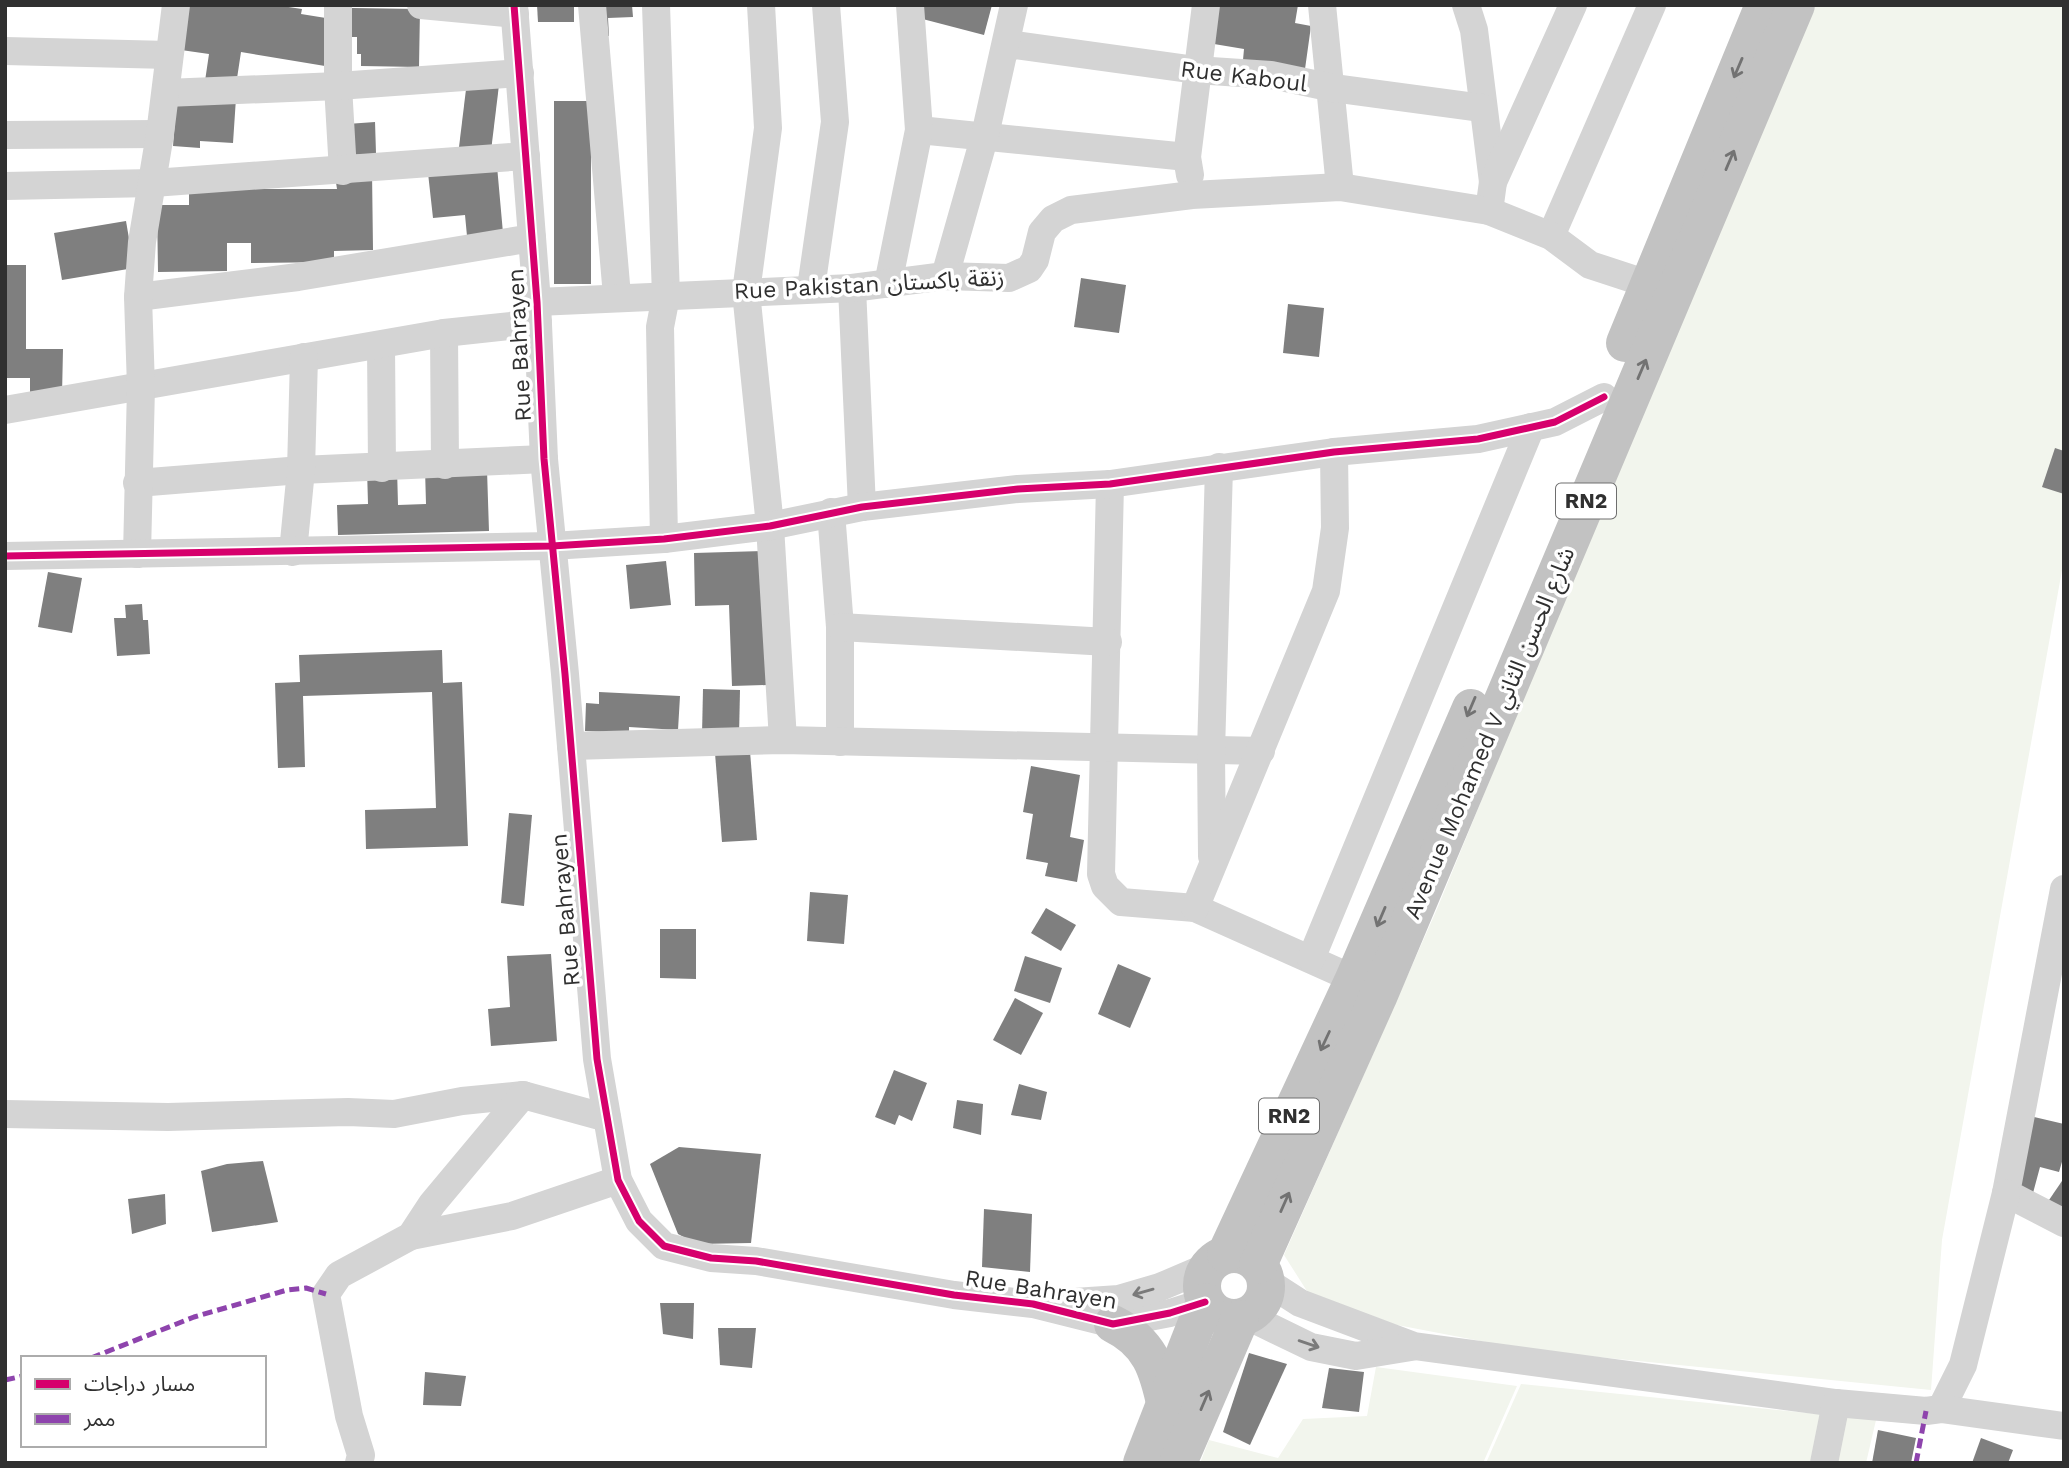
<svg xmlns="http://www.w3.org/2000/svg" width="2069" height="1468" font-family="'Work Sans','Noto Sans Arabic',sans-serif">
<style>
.green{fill:#f2f5ed}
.building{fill:#7f7f7f}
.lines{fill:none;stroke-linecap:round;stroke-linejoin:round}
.minor{stroke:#d4d4d4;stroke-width:28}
.highway{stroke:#c2c2c2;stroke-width:38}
.quiet{stroke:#8e44ad;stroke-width:5;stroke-dasharray:10 5;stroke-linecap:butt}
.cycleway-casing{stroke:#fff;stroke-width:11}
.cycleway{stroke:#d6006c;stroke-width:7}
.oneway{stroke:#727272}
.oneway2{stroke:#7a7a7a}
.labels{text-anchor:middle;stroke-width:7;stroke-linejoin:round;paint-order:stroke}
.shield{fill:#fff;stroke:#6e6e6e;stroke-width:2}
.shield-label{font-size:21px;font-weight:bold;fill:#303030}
.street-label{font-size:23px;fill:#303030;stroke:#fff}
</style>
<rect width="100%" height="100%" fill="#fff"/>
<g class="green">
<path d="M1816,5H2064V559L1942,1240L1931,1390L1527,1350L1319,1310L1284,1255L1437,909L1606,496Z"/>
<path d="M1376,1367L1517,1386L1483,1463H1200L1209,1440L1278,1458L1303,1419L1367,1416Z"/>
<path d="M1521,1384L1876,1420L1866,1463H1486Z"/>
</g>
<g class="building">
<path d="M187,5H275L302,9L301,14L332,19L325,66L241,52L236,85L205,81L209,54L181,50Z"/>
<path d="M537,5H574V22H538Z"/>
<path d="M601,5H632L633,17L608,18L609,36H602Z"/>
<path d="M918,5H992L984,35L915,17Z"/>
<path d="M1214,5H1298L1295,23L1311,26L1305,69L1243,60L1244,49L1208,43Z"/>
<path d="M352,8L420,9L419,67L361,66V54H357V37H352Z"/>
<path d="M467,81L499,85L491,151L459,147Z"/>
<path d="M177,94L236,98L233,143L200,141V148L173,146Z"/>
<rect x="554" y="101" width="37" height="183"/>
<path d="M375,122L376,154L349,155L347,124Z"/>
<path d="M497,166L503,233L467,236L465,215L433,218L428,173Z"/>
<path d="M372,171L373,250L334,251V262L251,263V243H227V271L158,272L157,205H189V189H337L335,176Z"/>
<path d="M126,221L134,268L62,280L54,233Z"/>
<path d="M5,265H26V349H63L62,395H30V378H5Z"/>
<path d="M1081,278L1126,285L1119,333L1074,327Z"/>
<path d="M1288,304L1324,308L1319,357L1283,353Z"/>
<path d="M2055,448L2064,451V494L2042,487Z"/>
<path d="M397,468L398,505L426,504L425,469L487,470L489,531L338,535L337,505L368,504L367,469Z"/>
<path d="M763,551L767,685L732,686L729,605L695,606L694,553Z"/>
<path d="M666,561L671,605L630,609L626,565Z"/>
<path d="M48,572L82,578L72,633L38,627Z"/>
<path d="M142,604L143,620H148L150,654L117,656L114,618H126L125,605Z"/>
<path d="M442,650L443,683L462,682L468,846L366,849L365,810L436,808L432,692L303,696L305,767L278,768L275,683L300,682L299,655Z"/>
<path d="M703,689L740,690L739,736L702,735Z"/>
<path d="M599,692L680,696L678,730L629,727V733L585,731L586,703L599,704Z"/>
<path d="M750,751L757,840L722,842L715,753Z"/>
<path d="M1031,766L1080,775L1070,837L1084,840L1077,882L1045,876L1048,863L1026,859L1033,814L1023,812Z"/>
<path d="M509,813L532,815L524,906L501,903Z"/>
<path d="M810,892L848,895L844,944L807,941Z"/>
<path d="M1046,908L1076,925L1061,951L1031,933Z"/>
<path d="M660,929H696V979L660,978Z"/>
<path d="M551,954L557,1041L491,1046L488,1009L510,1007L507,956Z"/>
<path d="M1025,956L1062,968L1050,1003L1014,991Z"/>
<path d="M1118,964L1151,978L1130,1028L1098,1014Z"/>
<path d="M1015,998L1043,1013L1021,1055L993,1040Z"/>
<path d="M894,1070L927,1083L912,1121L899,1115L895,1125L875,1117Z"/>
<path d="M1019,1084L1047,1092L1041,1120L1011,1115Z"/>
<path d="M957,1100L983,1104L981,1135L953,1128Z"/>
<path d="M2026,1115L2064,1124V1155L2059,1172L2040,1167L2033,1193L2008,1187Z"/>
<path d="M679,1147L761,1154L751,1243L697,1244L678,1234L650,1164Z"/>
<path d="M263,1161L278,1222L212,1232L201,1171L227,1164Z"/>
<path d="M2064,1178V1210L2049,1200Z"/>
<path d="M165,1194L166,1224L132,1234L128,1199Z"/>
<path d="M984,1209L1032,1214L1030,1272L982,1267Z"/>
<path d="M660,1303H694L693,1339L663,1334Z"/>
<path d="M718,1328H756L752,1368L720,1365Z"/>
<path d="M1249,1353L1287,1364L1250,1445L1223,1432Z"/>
<path d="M1329,1368L1364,1372L1359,1412L1322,1408Z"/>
<path d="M425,1372L466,1376L461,1406L423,1405Z"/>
<path d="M1878,1430L1916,1438L1911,1463H1872Z"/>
<path d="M1981,1438L2013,1450L2008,1463H1972Z"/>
</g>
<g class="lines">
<g class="minor">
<path d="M338,5V86L343,171"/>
<path d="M421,5L515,14"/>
<path d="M514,5L537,302L544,459L565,674L597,1059L618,1180L639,1221L664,1246L711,1258L756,1261L954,1295L1033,1304L1113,1324L1170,1313L1205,1302"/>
<path d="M592,5L617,296"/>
<path d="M656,5L666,296L660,327L664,539"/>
<path d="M761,5L768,128L746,292L770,526L783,740"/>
<path d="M1322,5L1340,187"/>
<path d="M1466,5L1474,30L1493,182"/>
<path d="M1007,44L1196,70L1271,75L1333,88L1482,108"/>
<path d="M5,51L169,55"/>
<path d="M166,93L338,86L520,73"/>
<path d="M919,130L1187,157"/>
<path d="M5,135L160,134"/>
<path d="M1190,175L1187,157L1206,5"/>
<path d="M5,186L153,183L526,156"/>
<path d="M1489,211L1493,182L1573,5"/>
<path d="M1551,236L1652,5"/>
<path d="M945,276L985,135L1014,5"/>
<path d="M888,284L919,130L910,5"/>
<path d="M811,288L835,122L826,5"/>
<path d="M852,288L862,507"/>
<path d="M138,297L298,277L532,238"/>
<path d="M537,302L852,288L945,276L1009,278L1029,269L1035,260L1042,232L1053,219L1071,210L1192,195L1340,187L1489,211L1551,236L1590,265L1648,284"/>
<path d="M444,333L445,465"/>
<path d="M381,345L382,468"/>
<path d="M5,410L444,333L538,323"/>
<path d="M137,483L301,470L544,459"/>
<path d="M1110,484L1101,874L1105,886L1121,902L1195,908L1354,979"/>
<path d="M831,512L840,627V742"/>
<path d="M293,552L301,470L304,357"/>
<path d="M137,554L141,387L138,297L142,242L160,134L176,5"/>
<path d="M5,556L552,546L664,539L770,526L862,507L1018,489L1110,484L1334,452L1478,439L1555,422L1604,397"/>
<path d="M840,627L1108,642"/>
<path d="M571,746L783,740L1261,751"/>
<path d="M1212,856L1211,752L1219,467"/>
<path d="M2064,889L2006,1193L2064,1223"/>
<path d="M1195,908L1326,591L1335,528L1334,452"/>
<path d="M1311,959L1531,427"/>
<path d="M5,1114L168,1117L348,1112L394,1114L462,1101L523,1095L607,1118"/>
<path d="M411,1236L512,1216L618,1180"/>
<path d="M1266,1281L1300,1303L1414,1346L1836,1403L1926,1411L1941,1409L1963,1365L2006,1193"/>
<path d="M1060,1303L1119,1299L1160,1287L1207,1267"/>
<path d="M1247,1316L1311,1347L1356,1356L1411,1347"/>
<path d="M1941,1409L2064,1426"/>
<path d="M359,1463L361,1455L349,1416L326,1294L339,1275L411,1236L432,1204L523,1095"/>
<path d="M1824,1463L1836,1403"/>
</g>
<g class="highway">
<path d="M1625,343L1764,5"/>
<circle cx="1234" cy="1286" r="32"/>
<path d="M1226,1254L1354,979L1471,708"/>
<path d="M1258,1265L1378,997L1796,5"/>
<path d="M1113,1324C1150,1342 1158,1369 1166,1407"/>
<path d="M1142,1463L1205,1302"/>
<path d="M1178,1463L1240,1319"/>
</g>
<g class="quiet">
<path d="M91,1358L194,1317L287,1290L306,1288L326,1294"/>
<path d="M5,1380L23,1376"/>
<path d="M1916,1463L1926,1411"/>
</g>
<g class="cycleway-casing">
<g id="cycleway">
<path d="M514,5L537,302L544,459L565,674L597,1059L618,1180L639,1221L664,1246L711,1258L756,1261L954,1295L1033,1304L1113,1324L1170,1313L1205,1302"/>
<path d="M5,556L552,546L664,539L770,526L862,507L1018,489L1110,484L1334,452L1478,439L1555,422L1604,397"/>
</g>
</g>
<use href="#cycleway" class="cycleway"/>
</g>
<defs><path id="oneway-shaft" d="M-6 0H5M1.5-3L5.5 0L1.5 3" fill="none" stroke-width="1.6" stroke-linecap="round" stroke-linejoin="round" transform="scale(1.75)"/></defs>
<g class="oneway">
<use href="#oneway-shaft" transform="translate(1738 68) rotate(113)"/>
<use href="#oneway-shaft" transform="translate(1730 160) rotate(-67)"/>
<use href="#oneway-shaft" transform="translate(1642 369) rotate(-67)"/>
<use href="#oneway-shaft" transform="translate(1471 707) rotate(113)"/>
<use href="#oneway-shaft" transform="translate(1381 917) rotate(113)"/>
<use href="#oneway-shaft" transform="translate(1325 1041) rotate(115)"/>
<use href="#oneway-shaft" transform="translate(1285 1202) rotate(-66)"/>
<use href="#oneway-shaft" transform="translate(1205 1400) rotate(-67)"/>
</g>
<g class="oneway2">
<use href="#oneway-shaft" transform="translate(1143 1292) rotate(164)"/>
<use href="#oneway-shaft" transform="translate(1309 1344) rotate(19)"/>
</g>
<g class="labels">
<g class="shield">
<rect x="1556" y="483.5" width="60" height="35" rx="5"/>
<rect x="1259" y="1098.5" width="60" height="35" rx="5"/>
</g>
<g class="shield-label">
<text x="1586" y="508">RN2</text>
<text x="1289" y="1123">RN2</text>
</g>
<g class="street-label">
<text transform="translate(1244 76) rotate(7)" y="8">Rue Kaboul</text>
<text transform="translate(869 284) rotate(-3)" y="8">Rue Pakistan زنقة باكستان</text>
<text transform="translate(519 345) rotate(-93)" y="8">Rue Bahrayen</text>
<text transform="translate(1489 733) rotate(-67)" y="8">Avenue Mohamed V شارع الحسن الثاني</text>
<text transform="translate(565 910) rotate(-95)" y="8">Rue Bahrayen</text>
<text transform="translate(1041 1289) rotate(9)" y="8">Rue Bahrayen</text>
</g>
</g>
<rect width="2069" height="1468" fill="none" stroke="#303030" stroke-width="14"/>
<rect x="21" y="1356" width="245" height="91" fill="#ffffff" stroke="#acacac" stroke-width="2"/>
<rect x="35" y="1379" width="35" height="10" fill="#d6006c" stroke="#acacac" stroke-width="2"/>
<text x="84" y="1391" font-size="21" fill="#303030">مسار دراجات</text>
<rect x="35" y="1414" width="35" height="10" fill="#8e44ad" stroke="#acacac" stroke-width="2"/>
<text x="84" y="1426" font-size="21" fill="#303030">ممر</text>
</svg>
